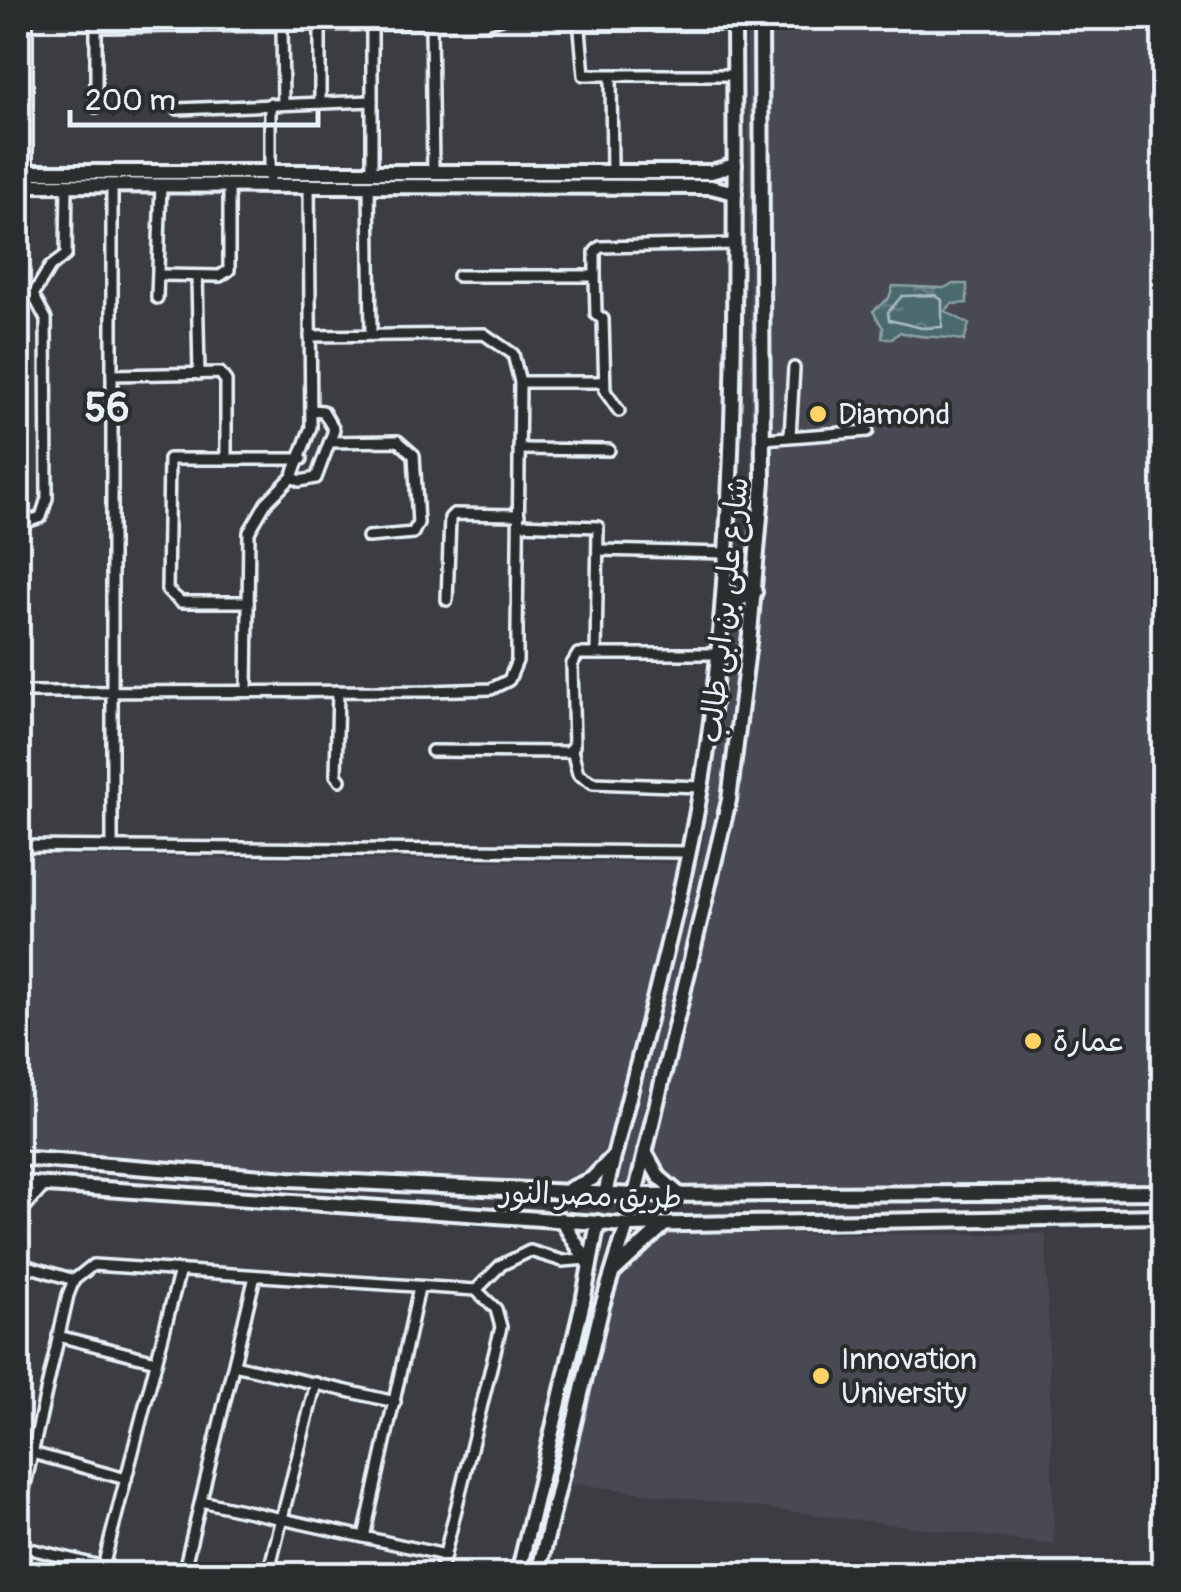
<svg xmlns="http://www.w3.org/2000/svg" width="1181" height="1592" font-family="Pangolin,'Playpen Sans Arabic',sans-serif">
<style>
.built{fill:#484852}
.water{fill:url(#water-ripples);stroke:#8aa0a5;stroke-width:2.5}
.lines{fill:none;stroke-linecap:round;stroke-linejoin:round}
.shore{stroke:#aabbc1;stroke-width:2.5}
.street-casing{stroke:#e8f1f8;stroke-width:16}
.secondary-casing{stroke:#e8f1f8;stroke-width:20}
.street{stroke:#2a2d2e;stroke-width:9}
.secondary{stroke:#2a2d2e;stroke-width:12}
.poi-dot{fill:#ffd166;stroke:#2a2d2e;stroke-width:4}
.labels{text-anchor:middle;stroke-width:8;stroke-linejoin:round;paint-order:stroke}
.poi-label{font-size:30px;fill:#e8f1f8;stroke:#2a2d2e;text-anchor:start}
.street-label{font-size:30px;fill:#e8f1f8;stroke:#2a2d2e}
.district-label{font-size:40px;font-weight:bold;fill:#e8f1f8;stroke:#2a2d2e}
</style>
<defs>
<pattern id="water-ripples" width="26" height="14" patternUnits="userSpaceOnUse" patternTransform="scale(2.5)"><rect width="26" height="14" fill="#4c6a6e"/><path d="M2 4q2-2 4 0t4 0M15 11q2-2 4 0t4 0" fill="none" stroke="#668083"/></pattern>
</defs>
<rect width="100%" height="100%" fill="#3c3d43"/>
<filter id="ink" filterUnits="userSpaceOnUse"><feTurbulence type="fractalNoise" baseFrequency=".01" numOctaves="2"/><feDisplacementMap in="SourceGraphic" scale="20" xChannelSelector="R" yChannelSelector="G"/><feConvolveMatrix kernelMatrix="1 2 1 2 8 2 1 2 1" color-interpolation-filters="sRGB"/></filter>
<g filter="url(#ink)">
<g class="built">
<path d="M747,18H1163V1181L621,1193L18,1149V856L674,863L701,858L744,562L751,476Z"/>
<path d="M664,1234H1046L1054,1545L566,1483L617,1269Z"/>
</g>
<path class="water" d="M952,284H967V303L952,304L945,311L969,324L964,341C945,334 922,340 900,332L892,339L882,338L883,328L873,311L889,298L893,286L944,288Z"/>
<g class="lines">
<path class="shore" d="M935,295L942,300V327L922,328L889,320L888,312L902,296Z"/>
<g class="street-casing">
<g id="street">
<path d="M96,18V107"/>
<path d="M431,24L433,172"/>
<path d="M320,25V103"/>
<path d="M372,25V172"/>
<path d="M734,25H586L580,30L584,75H734"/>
<path d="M282,26L283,104"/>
<path d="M96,27L485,23L502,18"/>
<path d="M611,76L612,172"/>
<path d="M270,104V185"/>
<path d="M178,109L372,101"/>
<path d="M27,177V18"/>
<path d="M369,186L371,335"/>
<path d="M161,275L220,276L229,270V185"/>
<path d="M197,276L199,374"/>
<path d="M458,276H595L596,314L601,318"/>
<path d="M595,276V252L600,247L736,244"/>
<path d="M18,288L33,295L46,319L47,498L41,517L18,525"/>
<path d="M33,295L50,267L66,255L67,185"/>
<path d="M157,298L161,185"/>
<path d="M603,319L605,391L619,411"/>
<path d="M112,375L220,373L226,381V458"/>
<path d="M520,382H604"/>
<path d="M790,436L794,368"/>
<path d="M763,439L868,431"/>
<path d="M330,442L398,441L414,455L418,523L413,533L368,537"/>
<path d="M519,449L609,450"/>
<path d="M292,477L300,481L316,478L334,430L323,411L311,410"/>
<path d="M519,524L598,527L596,654"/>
<path d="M598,550L727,553"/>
<path d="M447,600L450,518L454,514L519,515"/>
<path d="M248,602H181L167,590L169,459H302"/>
<path d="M247,691L249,532L266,503L292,477L311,427L309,185"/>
<path d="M338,691L336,775L340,780"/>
<path d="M18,692L430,691L491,689L509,680L517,661V632L520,382L513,354L484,334L310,336"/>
<path d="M572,750L578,774L593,783L700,787"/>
<path d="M432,751L568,752L574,746L572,664L578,654H717"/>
<path d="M18,846L689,852"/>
<path d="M112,847V185"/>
<path d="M18,1215L45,1185"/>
<path d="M18,1263L74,1280"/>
<path d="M476,1290L501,1265L530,1251L563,1261L587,1259"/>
<path d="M58,1336L156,1361"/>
<path d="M234,1365L395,1402"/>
<path d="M32,1453L126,1479"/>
<path d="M201,1501L445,1555"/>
<path d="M18,1516L68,1295L74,1280L93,1265L476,1290L496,1309L501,1327L440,1574"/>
<path d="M364,1537L419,1288"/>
<path d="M18,1546L133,1574"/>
<path d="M103,1567L180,1270"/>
<path d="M183,1574L255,1276"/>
<path d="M268,1574L316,1383"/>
</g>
</g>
<g class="secondary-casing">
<g id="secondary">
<path d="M18,172H711L735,165"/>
<path d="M18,185L711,187L735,193"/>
<path d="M724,587L736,601L755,592"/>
<path d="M645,1152L659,1177L679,1194"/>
<path d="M18,1158L289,1179L635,1195L1164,1192"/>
<path d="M18,1183L627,1225L1164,1216"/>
<path d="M570,1189L592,1179L613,1157"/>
<path d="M605,1194C642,1036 691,882 711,721C739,486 735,253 734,18"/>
<path d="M635,1195L729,800L750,634L763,481L761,18"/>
<path d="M561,1219L588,1263"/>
<path d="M613,1272L663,1226"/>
<path d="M518,1574L583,1302L598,1222"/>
<path d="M538,1574L602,1306L627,1225"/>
</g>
</g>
<use href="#street" class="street"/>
<use href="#secondary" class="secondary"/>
</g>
</g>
<g class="poi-dot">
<circle cx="818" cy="414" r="10"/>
<circle cx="1033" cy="1041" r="10"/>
<circle cx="821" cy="1376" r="10"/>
</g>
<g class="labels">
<g class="poi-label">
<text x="838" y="424">Diamond</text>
<text x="1053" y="1051">عمارة</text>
<text x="841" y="1369">Innovation<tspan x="841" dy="34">University</tspan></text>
</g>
<g class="street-label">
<text transform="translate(724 610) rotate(-84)" y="10">شارع على بن ابى طالب</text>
<text transform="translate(591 1195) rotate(2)" y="10">طريق مصر النور</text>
</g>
<g class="district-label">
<text x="107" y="421">56</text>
</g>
</g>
<rect width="1181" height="1592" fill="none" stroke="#2a2d2e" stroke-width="60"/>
<rect x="30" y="30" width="1121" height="1532" fill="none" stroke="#e8f1f8" stroke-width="4" filter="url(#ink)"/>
<path d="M70 110v15h248v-15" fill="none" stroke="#e8f1f8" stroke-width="5"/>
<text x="85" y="110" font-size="30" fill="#e8f1f8" stroke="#2a2d2e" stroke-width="8" paint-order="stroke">200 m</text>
</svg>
